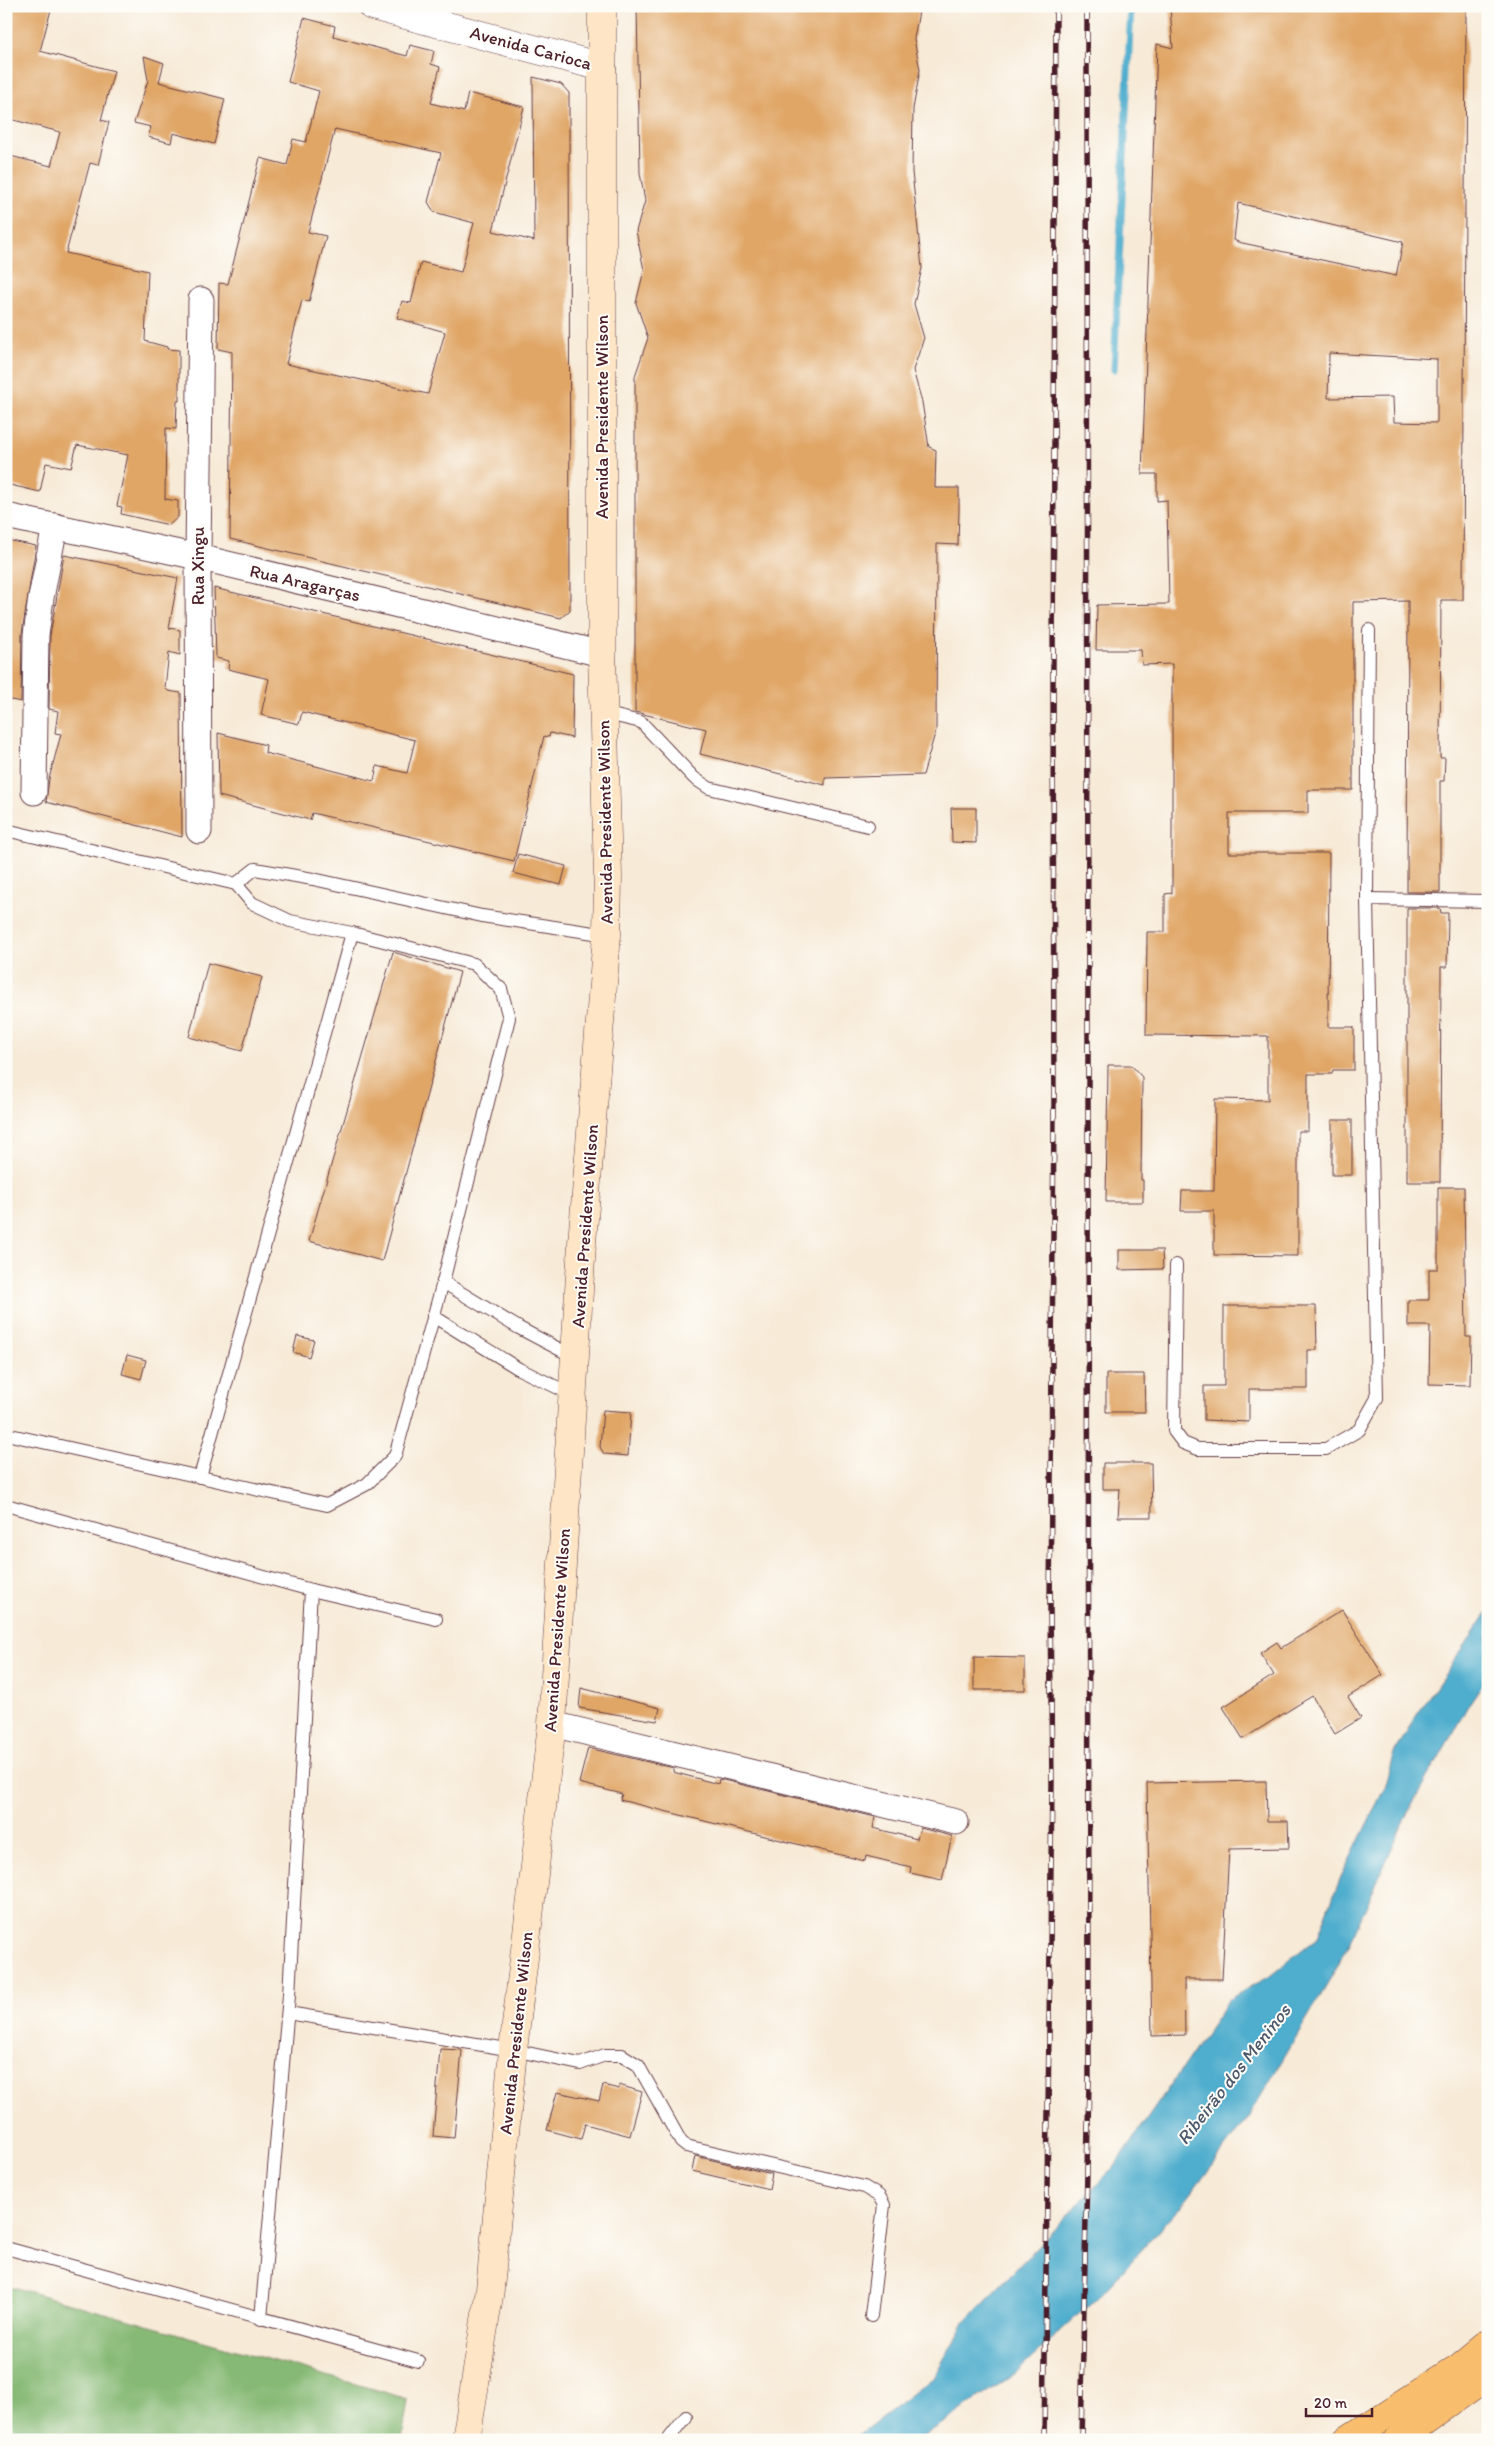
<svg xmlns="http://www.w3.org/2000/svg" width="1494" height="2446" font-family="Itim,sans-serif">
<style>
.forest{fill:#86b974;stroke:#686c50}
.water{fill:#4fadcd;stroke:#4c667c}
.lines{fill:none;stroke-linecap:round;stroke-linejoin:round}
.stream{stroke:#4fadcd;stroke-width:7}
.building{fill:#e0a666;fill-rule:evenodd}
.service-casing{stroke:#643d45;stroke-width:14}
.minor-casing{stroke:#643d45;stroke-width:27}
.tertiary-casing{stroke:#643d45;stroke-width:29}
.secondary-casing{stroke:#643d45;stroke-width:29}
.primary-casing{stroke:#643d45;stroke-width:29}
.path{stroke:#643d45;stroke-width:3;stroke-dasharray:4 4;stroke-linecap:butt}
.service{stroke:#fff;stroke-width:12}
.minor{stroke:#fff;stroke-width:25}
.tertiary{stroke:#fff;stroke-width:28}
.secondary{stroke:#fde5c5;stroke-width:28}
.primary{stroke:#f9be6d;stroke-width:28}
.rail-casing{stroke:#4a1f2b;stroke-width:5.5}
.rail{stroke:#fdfcf7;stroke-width:4;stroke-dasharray:11;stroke-linecap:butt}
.labels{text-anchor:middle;stroke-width:4;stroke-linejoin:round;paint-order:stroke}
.street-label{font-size:18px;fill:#4a1f2b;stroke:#fdfcf7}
.water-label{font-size:19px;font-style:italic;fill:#4c586c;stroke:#fdfcf7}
</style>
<rect width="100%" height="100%" fill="#fdfcf7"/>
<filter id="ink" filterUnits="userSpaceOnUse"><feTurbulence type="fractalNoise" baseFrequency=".02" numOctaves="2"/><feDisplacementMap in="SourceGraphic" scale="10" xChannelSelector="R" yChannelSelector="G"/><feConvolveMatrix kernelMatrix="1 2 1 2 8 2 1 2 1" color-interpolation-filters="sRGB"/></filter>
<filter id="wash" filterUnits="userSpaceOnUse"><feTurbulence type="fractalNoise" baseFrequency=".0096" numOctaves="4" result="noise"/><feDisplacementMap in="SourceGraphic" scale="20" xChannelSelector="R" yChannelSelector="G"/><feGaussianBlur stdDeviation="1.12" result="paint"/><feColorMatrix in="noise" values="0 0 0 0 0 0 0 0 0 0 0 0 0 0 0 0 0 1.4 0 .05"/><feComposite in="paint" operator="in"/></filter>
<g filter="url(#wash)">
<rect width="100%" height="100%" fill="#f7ead7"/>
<path class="forest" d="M6,2285L408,2399L402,2440H6Z"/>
<path class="water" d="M1488,1612V1676L1469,1704L1407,1814L1349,1945L1330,1980L1249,2116L1187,2199L1111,2284L1016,2373L918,2440H852L933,2378L965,2322L1114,2167L1229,2000L1269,1976L1318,1937L1340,1879L1385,1787L1395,1753L1412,1722Z"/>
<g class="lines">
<path class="stream" d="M1114,369L1131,6"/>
</g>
<g id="blocks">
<g class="building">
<path d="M6,6H52L40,51L114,71L101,120L109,122L98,165L90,163L66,253L148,271L145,341L167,347V349L179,350V401H177L176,429L166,428L165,499L178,501V517L169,525L121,514L122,507L117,506L128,455L77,445L71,468L46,463L40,492L6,484V155L51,166L60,132L6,118Z"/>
<path d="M637,6H920L914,39L920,70L913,109L912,172L922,268L914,304L924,338L913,370L922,402L929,447L936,450L935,488H959V510L958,545L937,544L936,730L923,775L825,778V785L700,754L706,729L635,712V376L648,338L636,303L644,270L636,231L645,201L640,173Z"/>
<path d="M1170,6H1466L1463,600H1441L1440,758H1445L1444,781H1440V892H1407L1408,601L1353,602V790H1308V813H1229V853H1329L1328,1027H1354V1070H1333L1332,1074H1308V1131H1298V1256L1214,1255V1211H1181L1182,1191H1214L1215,1099L1268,1100V1036L1146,1035L1147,932H1165V894L1172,893V664L1142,665L1141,650H1096L1097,605L1169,604L1167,500L1157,501V474H1142L1157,44L1173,48ZM1238,203L1403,242L1396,276L1238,242L1234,240ZM1329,353L1437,359V423L1394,422L1393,397L1328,398Z"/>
<path d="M304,18L335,26L333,36L407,56L410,45L434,51L431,64L440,67L431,103L464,112L468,93L524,107L493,231L534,241L533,77L561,84L569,93L570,610L561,618L230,539L232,352L218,349L219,283L228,284L260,158L287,165L293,139L306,142L319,91L288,82ZM335,129L441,153L428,202L434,212L474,223L461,272L421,262L411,303L402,301L397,318L445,332L428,394L286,364L302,300L309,302L326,236L308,232Z"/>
<path d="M144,56L164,63L159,82L225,99L214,144L173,133L171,143L148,137L151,127L134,123L148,80Z"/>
<path d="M6,540L36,546L22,633L21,702L6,699Z"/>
<path d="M64,555L178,578L169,628L180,630V655L169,652L165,688L168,691L181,693L182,837L46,802L49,779L61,734L55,733L58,711L49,709L50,636Z"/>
<path d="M214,588L573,674L572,738L550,733L549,737L544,736L514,861L312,813L310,820L219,796L218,733L266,745L265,753L374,781L377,766L407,773L415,740L302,712L299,724L261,715L269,679L228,669L229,661L216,658Z"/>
<path d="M951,808H976V843L952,842Z"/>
<path d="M518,854L566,866L561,885L513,873Z"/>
<path d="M1407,908H1440L1441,913H1448L1447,967H1441L1440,1182H1407Z"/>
<path d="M393,952L460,972L382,1261L309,1241Z"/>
<path d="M208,963L262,977L242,1051L189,1037Z"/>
<path d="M1108,1065H1131L1142,1077L1141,1180H1143V1202H1106Z"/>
<rect x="1332" y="1120" width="20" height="55"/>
<path d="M1438,1187H1464L1466,1337H1471L1470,1385L1429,1384L1430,1326H1408V1300H1429V1269H1438Z"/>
<path d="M1119,1250H1162L1163,1269L1119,1270Z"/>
<path d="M1224,1306H1316L1317,1350H1308V1389H1249V1422L1204,1420V1386H1224Z"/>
<path d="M297,1336L314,1340L309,1357L293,1352Z"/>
<path d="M127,1355L146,1360L141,1379L122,1374Z"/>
<path d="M1106,1374H1144L1145,1412H1106Z"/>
<path d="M603,1410L631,1412L628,1456L604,1454L600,1447Z"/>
<path d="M1103,1463H1151L1152,1517H1118L1120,1489H1103Z"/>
<path d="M1342,1610L1383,1675L1348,1697L1361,1718L1335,1734L1312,1696L1243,1739L1223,1707L1274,1675L1260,1653L1277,1642L1281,1648Z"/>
<path d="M974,1657L1025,1658V1690H974Z"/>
<path d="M581,1688L660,1708L657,1721L579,1708Z"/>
<path d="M588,1748L674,1768L673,1772L718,1784L719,1779L875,1817L873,1828L917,1839L920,1828L952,1836L942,1880L910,1873L911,1867L866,1856L865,1861L620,1800L622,1794L579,1783Z"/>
<path d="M1266,1781L1267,1821H1288L1289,1848L1229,1849L1222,1979H1184L1185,2035L1152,2036L1147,1783Z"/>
<path d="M440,2049L462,2050L454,2138L433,2136Z"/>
<path d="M603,2085L619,2089V2085L642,2092L630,2136L585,2124L581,2139L547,2130L557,2092L599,2101Z"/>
<path d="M695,2156L772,2174L769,2189L692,2171Z"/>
</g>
</g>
</g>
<g filter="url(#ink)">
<use href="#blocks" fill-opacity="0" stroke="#643d45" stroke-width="1"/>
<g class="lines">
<g class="service-casing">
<g id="service">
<path d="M603,713L641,722L694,778L709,788L868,826"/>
<path d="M6,830L236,884L255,869L313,879L482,916L607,935"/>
<path d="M1367,899L1369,630"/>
<path d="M1176,1265L1174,1431L1183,1443L1198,1449H1326L1359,1430L1377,1398L1367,899L1488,901"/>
<path d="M443,1282L519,1328L576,1358"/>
<path d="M433,1316L519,1369L573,1395"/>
<path d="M6,1434L327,1505L367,1484L395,1456L443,1282L509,1018L501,989L474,964L352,933L290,921L252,903L236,884"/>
<path d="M200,1477L352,933"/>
<path d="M6,1505L311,1590L436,1619"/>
<path d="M288,2013L513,2050L580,2064L605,2055H622L638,2065L681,2142L686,2146L864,2187L879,2196L884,2205L871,2316"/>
<path d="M6,2248L418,2361"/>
<path d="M261,2319L289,1995L311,1590"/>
<path d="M668,2440L686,2417"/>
</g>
</g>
<g class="minor-casing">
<g id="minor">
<path d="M6,516L198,557L602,654"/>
<path d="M34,792L36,635L41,598L55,526"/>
<path d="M199,831L198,557L201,300"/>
<path d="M552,1724L956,1822"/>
</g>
</g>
<g class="tertiary-casing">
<path id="tertiary" d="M372,6L602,67"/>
</g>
<g class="secondary-casing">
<path id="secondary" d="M466,2440L490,2289L513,2050L552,1724L582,1243L607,935L608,876L602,654V6"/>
</g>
<g class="primary-casing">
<g id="primary">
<path d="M1347,2440L1460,2367L1488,2344"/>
<path d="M1398,2440L1488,2375"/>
</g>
</g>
<path class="path" d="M1311,2440L1324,2431"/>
<use href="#service" class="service"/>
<use href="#minor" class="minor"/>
<use href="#tertiary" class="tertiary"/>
<use href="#secondary" class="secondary"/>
<use href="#primary" class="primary"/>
<g class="rail-casing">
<g id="rail">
<path d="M1044,2440L1052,1783L1050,1608L1054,1114L1053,666L1056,6"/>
<path d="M1081,2440L1089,2082L1087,6"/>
</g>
</g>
<use href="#rail" class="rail"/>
</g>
</g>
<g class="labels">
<g class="street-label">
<text transform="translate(531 48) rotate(15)" y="6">Avenida Carioca</text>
<text transform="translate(602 417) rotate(-90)" y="6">Avenida Presidente Wilson</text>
<text transform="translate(198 566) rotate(-90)" y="6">Rua Xingu</text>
<text transform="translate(305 583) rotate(13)" y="6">Rua Aragarças</text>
<text transform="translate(605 822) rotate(-91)" y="6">Avenida Presidente Wilson</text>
<text transform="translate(585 1226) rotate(-86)" y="6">Avenida Presidente Wilson</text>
<text transform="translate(557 1630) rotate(-86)" y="6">Avenida Presidente Wilson</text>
<text transform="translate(516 2033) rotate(-84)" y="6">Avenida Presidente Wilson</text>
</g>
<g class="water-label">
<text transform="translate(1233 2074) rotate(-52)" y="7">Ribeirão dos Meninos</text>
</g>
</g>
<rect width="1494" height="2446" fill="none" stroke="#fdfcf7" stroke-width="25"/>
<path d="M1306 2408v8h66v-8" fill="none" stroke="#4a1f2b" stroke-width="2.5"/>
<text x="1314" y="2408" font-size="15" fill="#4a1f2b" stroke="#fdfcf7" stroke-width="4" paint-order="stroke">20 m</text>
</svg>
